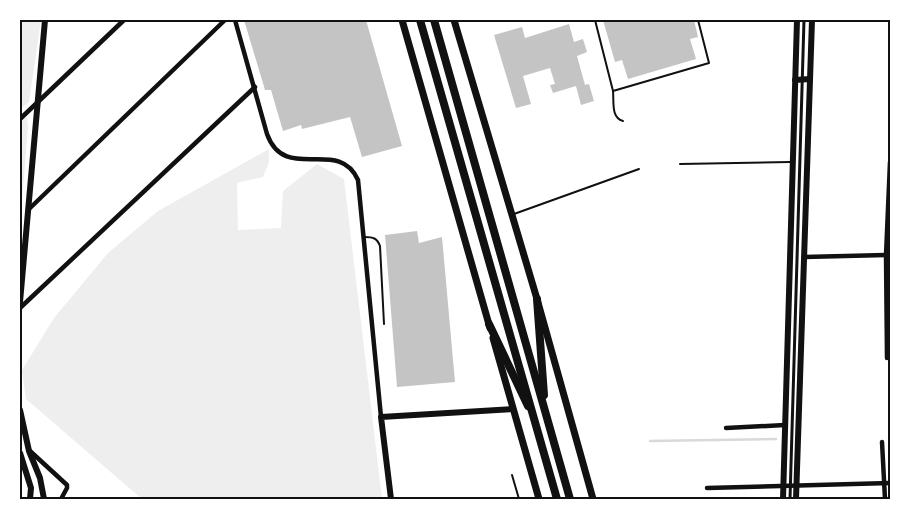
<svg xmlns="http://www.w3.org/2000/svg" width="910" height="519" font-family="'Fira Sans',sans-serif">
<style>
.green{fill:#eee}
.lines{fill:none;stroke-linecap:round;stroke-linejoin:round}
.stream{stroke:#d9d9d9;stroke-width:2.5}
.building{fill:#c4c4c4}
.service{stroke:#111;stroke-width:2}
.pedestrian{stroke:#111;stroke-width:3}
.minor{stroke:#111;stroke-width:4.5}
.secondary{stroke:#111;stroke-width:6}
.primary{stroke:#111;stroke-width:7}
.motorway{stroke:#111;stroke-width:8}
.neatline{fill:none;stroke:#111;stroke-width:2}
</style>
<rect width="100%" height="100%" fill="#fff"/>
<g class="green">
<path d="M24,20H41L29,102L20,109V25Z"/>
<path d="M23,118H27L28,127L20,226V121Z"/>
<path d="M269,149V162L263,177L237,183L238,230L281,228L283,191L317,164L344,179L382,499H142L26,399L22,370L54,318L108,253L158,211Z"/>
</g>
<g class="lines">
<path class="stream" d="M650,441L776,439"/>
</g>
<g class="building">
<path d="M244,20H366L402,146L362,157L350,117L302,129L301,125L283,131L271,90H265Z"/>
<path d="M603,20H694L698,37L690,39L696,59L628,79L622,60L615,62Z"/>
<path d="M569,24L574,42L583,39L587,52L577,56L585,85L589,84L594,101L581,105L576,86L553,93L550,85L555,84L550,68L523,76L531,104L516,108L494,35L522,27L525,38Z"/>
<path d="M417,231L419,243L442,237L455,382L397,387L385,235Z"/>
</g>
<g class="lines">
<g class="service">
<path d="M595,20L613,91L709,63L698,20"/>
<path d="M613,91C614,102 611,118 623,121"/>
<path d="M680,164L790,162"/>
<path d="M514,214L639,169"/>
<path d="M365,237C373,237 377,238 380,246L384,324"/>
<path d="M512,475L519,499"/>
</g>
<path class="pedestrian" d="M790,499L804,20"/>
<g class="minor">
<path d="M235,20L267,134C285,184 339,136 358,180L381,417"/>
<path d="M20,21L21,20"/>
<path d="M20,119L124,20"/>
<path d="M29,209L225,20"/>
<path d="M804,257L886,255"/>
<path d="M20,308L255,87"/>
<path d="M887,358L886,255L890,162"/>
<path d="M726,428L785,425"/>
<path d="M882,442L885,499"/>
<path d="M30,451L67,485V488L61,499"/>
<path d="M707,488L890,483"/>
</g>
<g class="secondary">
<path d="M795,80L810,79"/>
<path d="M20,302L45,20"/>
<path d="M20,410L29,451L40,478L44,499"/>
<path d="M20,453L31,488L30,499"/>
<path d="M391,499L381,417L513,409"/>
<path d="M783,499L797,20"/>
<path d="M796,499L812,20"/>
</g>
<g class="primary">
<path d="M402,20L490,328"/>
<path d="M454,20L537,299L593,499"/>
<path d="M493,338L539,499"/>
</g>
<g class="motorway">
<path d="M420,20L557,499"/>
<path d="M434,20L570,499"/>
<path d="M537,299L544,395"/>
<path d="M489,324L528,406"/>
</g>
</g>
<rect width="910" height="519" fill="none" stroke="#ffffff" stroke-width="42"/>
<rect x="21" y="21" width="868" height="477" class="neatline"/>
</svg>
